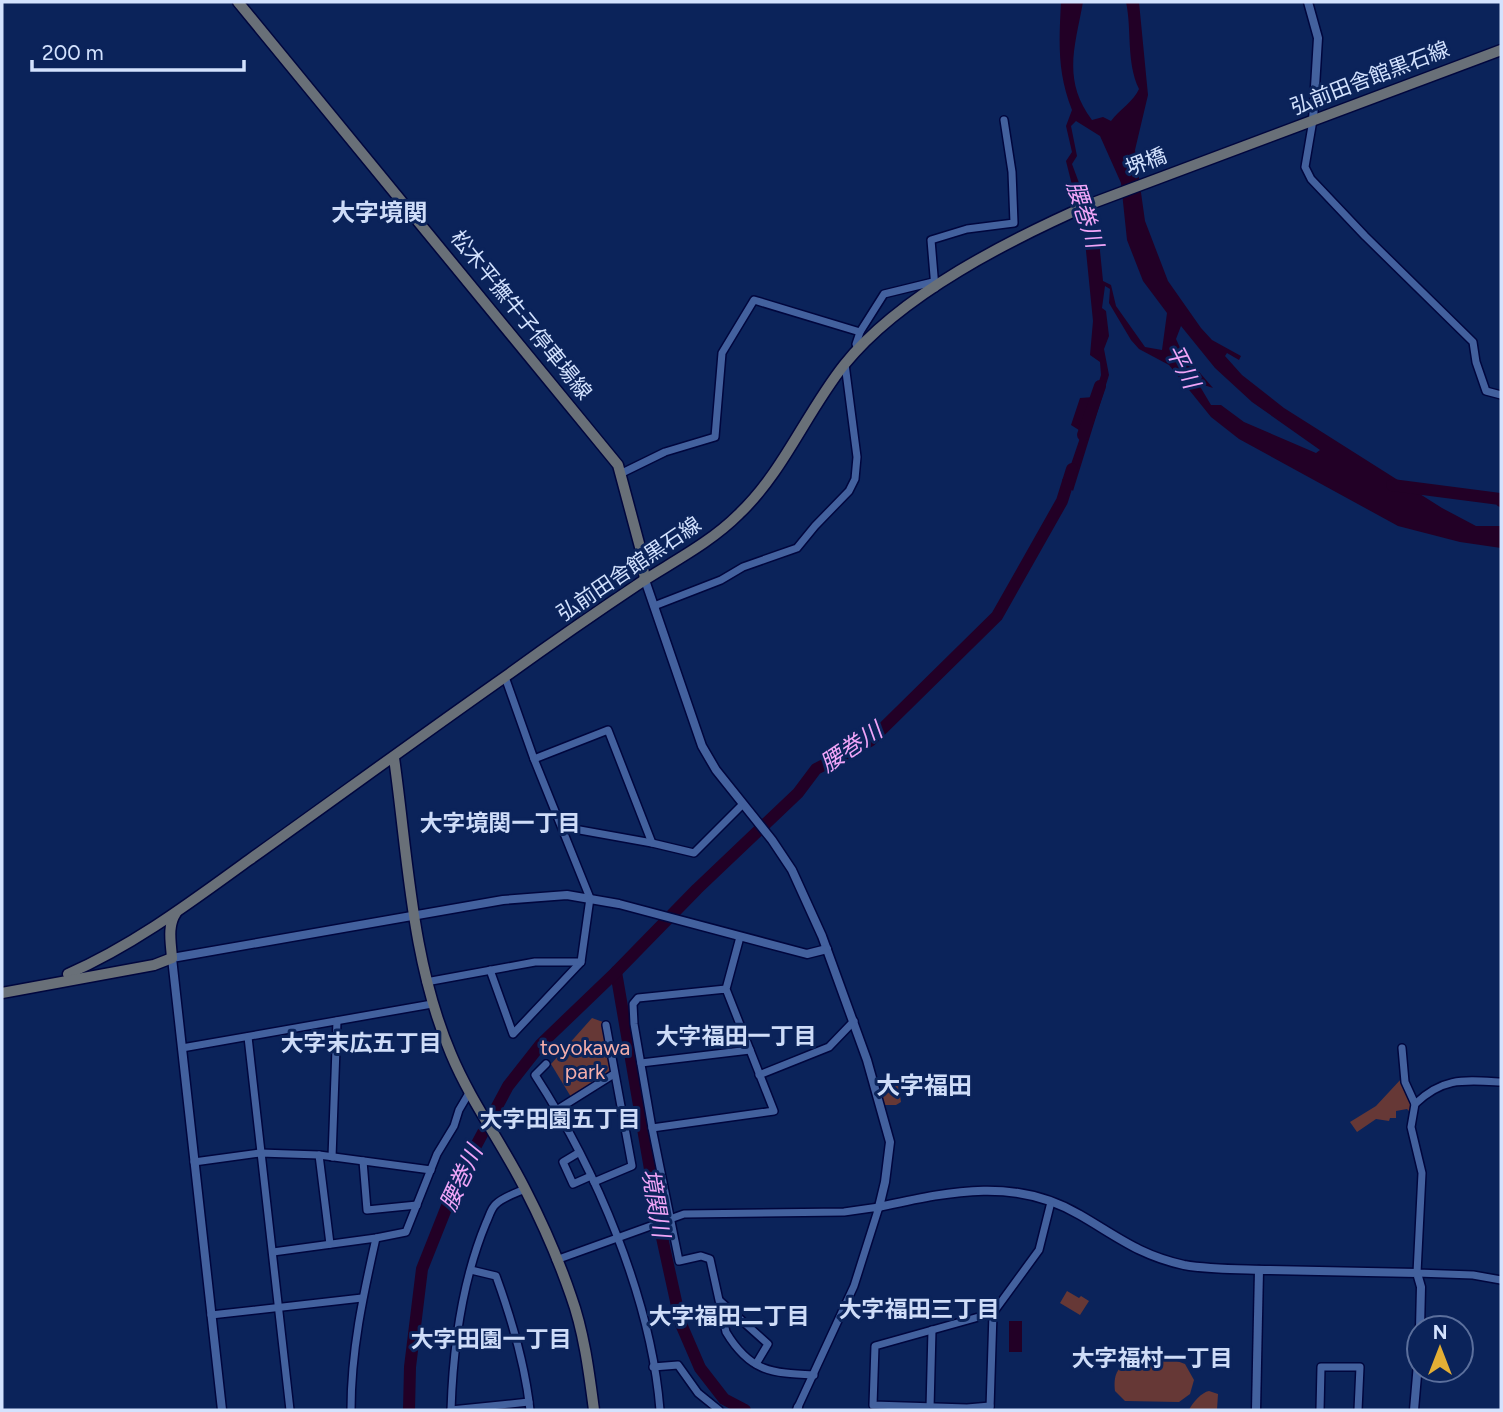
<svg xmlns="http://www.w3.org/2000/svg" width="1503" height="1412" font-family="Figtree,'Noto Sans JP',sans-serif">
<style>
.green{fill:#663836}
.water{fill:#220026;fill-rule:evenodd}
.lines{fill:none;stroke-linecap:round;stroke-linejoin:round}
.river{stroke:#220026;stroke-width:12}
.minor-casing{stroke:#00063d;stroke-width:10}
.tertiary-casing{stroke:#00063d;stroke-width:11}
.secondary-casing{stroke:#00063d;stroke-width:13}
.minor{stroke:#43619e;stroke-width:7}
.tertiary{stroke:#43619e;stroke-width:8}
.secondary{stroke:#697078;stroke-width:10}
.labels{text-anchor:middle;stroke-width:6;stroke-linejoin:round;paint-order:stroke}
.street-label{font-size:21px;fill:#d3e2fe;stroke:#0b235a}
.park-label{font-size:21px;fill:#f4aeaa;stroke:#0b235a}
.water-label{font-size:23px;font-style:italic;fill:#f0a5f8;stroke:#0b235a}
.neighbourhood-label{font-size:23px;font-weight:bold;fill:#cedcf8;stroke:#0b235a}
.quarter-label{font-size:24px;font-weight:bold;fill:#cedcf8;stroke:#0b235a}
</style>
<rect width="100%" height="100%" fill="#0b235a"/>
<g class="green">
<path d="M592,1018L603,1022L611,1072L571,1097L551,1064Z"/>
<path d="M1402,1078L1413,1105L1410,1112L1407,1109L1396,1111V1118H1390L1389,1121L1376,1119L1357,1132L1350,1122L1376,1106Z"/>
<path d="M898,1082L901,1102L896,1105H883L880,1090Z"/>
<path d="M1067,1291L1079,1298L1081,1296L1089,1301L1080,1315L1060,1303Z"/>
<path d="M1131,1361H1177L1185,1364L1194,1380L1190,1394L1179,1402L1125,1401L1115,1391C1113,1376 1117,1366 1131,1361Z"/>
<path d="M1209,1391L1218,1394L1217,1410H1189C1192,1403 1202,1392 1209,1391Z"/>
</g>
<g class="water">
<path d="M1061,2H1083C1075,47 1062,80 1092,120L1103,117L1111,121C1119,110 1134,101 1139,89C1126,62 1132,30 1126,2H1139L1148,95L1135,150L1145,221L1168,281L1201,328L1212,340L1241,356L1239,360L1227,353L1225,356L1242,375L1284,408L1442,508L1476,526H1501V548L1460,542L1398,526L1239,439L1211,417L1169,365L1139,349L1131,340L1109,303L1110,289L1105,286L1102,308L1106,311L1109,336L1104,349L1109,375L1073,491L1062,480L1068,473L1082,432L1071,425L1080,398L1094,397L1101,375L1100,362L1090,355L1093,321L1085,241L1090,232L1082,225L1066,161L1072,152L1066,126L1072,110C1057,72 1059,42 1061,2ZM1076,121L1100,136L1121,183L1127,240L1143,281L1167,313L1162,350L1145,347L1116,306L1111,285L1103,281L1100,251L1101,233L1085,223L1082,191L1072,164L1077,156L1071,126ZM1181,326L1215,368L1252,402L1320,450L1316,453L1244,422L1221,405H1211L1198,383L1213,388L1182,352L1176,339Z"/>
<rect x="1009" y="1321" width="13" height="31"/>
</g>
<g class="lines">
<g class="river">
<path d="M1083,435L1100,386"/>
<path d="M1392,485L1500,499L1501,501"/>
<path d="M616,972L661,1233L681,1324L700,1368L724,1399L745,1410"/>
<path d="M409,1410L410,1367L422,1269L457,1181L508,1086L541,1044L616,972L697,889L798,793L816,769L870,741L997,616L1062,501L1072,469"/>
</g>
<g class="minor-casing">
<g id="minor">
<path d="M1313,120L1305,167L1311,179L1365,236L1473,342L1476,362L1486,391L1501,395"/>
<path d="M935,288L931,240L967,229L1014,223L1012,172L1004,120"/>
<path d="M860,332L884,294L933,282"/>
<path d="M622,473L665,452L715,437L722,353L754,300L860,332L856,344L858,350"/>
<path d="M654,606L721,580L743,567L797,548L815,526L849,491L855,479L857,457L845,364"/>
<path d="M534,759L608,730L652,843"/>
<path d="M563,827L652,843L694,853L743,804"/>
<path d="M490,970L513,1034L581,962L590,898L534,759L505,677"/>
<path d="M426,982L535,962H581"/>
<path d="M726,989L638,998L633,1004L634,1024L652,1128L774,1111L726,989L740,937"/>
<path d="M248,1037L290,1410"/>
<path d="M182,1048L432,1004"/>
<path d="M1402,1048L1405,1082L1415,1104L1411,1127L1422,1173L1417,1273L1473,1275L1501,1280"/>
<path d="M641,1063L750,1050"/>
<path d="M546,1064L535,1075C596,1169 651,1298 660,1410"/>
<path d="M759,1075L829,1047L854,1021"/>
<path d="M1415,1104C1443,1077 1464,1080 1501,1082"/>
<path d="M555,1111L614,1074"/>
<path d="M652,1128L679,1261L701,1256L710,1259L726,1332C750,1372 771,1373 814,1375"/>
<path d="M578,1153L563,1162L573,1184L591,1176"/>
<path d="M319,1155L330,1244"/>
<path d="M332,1157L337,1021"/>
<path d="M363,1161L367,1210L417,1205"/>
<path d="M194,1162L260,1153L319,1155L431,1170"/>
<path d="M594,1182L632,1166L606,1025"/>
<path d="M273,1252L376,1238L406,1232L437,1154L454,1126L459,1110L469,1093"/>
<path d="M556,1260L684,1214L844,1212L879,1207L854,1286L798,1407"/>
<path d="M471,1270L496,1276C512,1320 525,1363 530,1410"/>
<path d="M720,1301L768,1344L756,1364"/>
<path d="M211,1315L362,1298"/>
<path d="M653,1367L678,1365L698,1393L719,1410"/>
<path d="M990,1406L967,1408L873,1405L875,1346L993,1313"/>
<path d="M930,1408L932,1330"/>
<path d="M990,1408L993,1313L1039,1250L1051,1202"/>
<path d="M351,1410C351,1351 363,1296 376,1238"/>
<path d="M451,1410C453,1348 462,1281 486,1223C489,1217 491,1208 496,1204C503,1197 516,1193 525,1189"/>
<path d="M451,1410L529,1402"/>
<path d="M1320,1410L1321,1367H1360L1358,1410"/>
</g>
</g>
<g class="tertiary-casing">
<g id="tertiary">
<path d="M1308,2L1318,38L1313,120"/>
<path d="M645,580L702,746L716,770L772,840L792,870L822,936L867,1060L890,1142L885,1182L879,1207C948,1192 1014,1176 1080,1215C1118,1237 1139,1255 1184,1265C1212,1270 1241,1269 1269,1270C1318,1271 1368,1272 1417,1273L1421,1287L1420,1328"/>
<path d="M222,1410L172,958L503,900L567,895L619,904L807,954L827,949"/>
<path d="M797,1410L798,1407"/>
<path d="M1256,1410L1259,1270"/>
<path d="M1414,1410L1419,1352"/>
</g>
</g>
<g class="secondary-casing">
<g id="secondary">
<path d="M238,2L618,465L640,547L645,580"/>
<path d="M394,758C408,857 411,960 451,1054C471,1102 502,1143 525,1189C542,1222 559,1261 571,1296C584,1332 589,1372 594,1410"/>
<path d="M172,958C171,943 167,926 176,913"/>
<path d="M68,974C134,945 191,902 249,860C336,798 422,735 509,674C553,642 598,611 643,581C676,560 711,542 739,514C784,471 806,413 844,365C901,294 1011,239 1093,203L1501,50"/>
<path d="M2,993L154,965L172,958"/>
</g>
</g>
<use href="#minor" class="minor"/>
<use href="#tertiary" class="tertiary"/>
<use href="#secondary" class="secondary"/>
</g>
<g class="labels">
<g class="street-label">
<text transform="translate(1370 78) rotate(-21)" y="7">弘前田舎館黒石線</text>
<text transform="translate(1146 162) rotate(-21)" y="7">堺橋</text>
<text transform="translate(521 315) rotate(51)" y="7">松木平撫牛子停車場線</text>
<text transform="translate(629 569) rotate(-34)" y="7">弘前田舎館黒石線</text>
</g>
<g class="park-label">
<text x="585" y="1055">toyokawa<tspan x="585" dy="24">park</tspan></text>
</g>
<g class="water-label">
<text transform="translate(1085 214) rotate(72)" y="8">腰巻川</text>
<text transform="translate(1183 366) rotate(63)" y="8">平川</text>
<text transform="translate(851 747) rotate(-34)" y="8">腰巻川</text>
<text transform="translate(461 1178) rotate(-65)" y="8">腰巻川</text>
<text transform="translate(656 1203) rotate(80)" y="8">境関川</text>
</g>
<g class="neighbourhood-label">
<text x="500" y="831">大字境関一丁目</text>
<text x="736" y="1044">大字福田一丁目</text>
<text x="361" y="1051">大字末広五丁目</text>
<text x="560" y="1127">大字田園五丁目</text>
<text x="919" y="1317">大字福田三丁目</text>
<text x="729" y="1324">大字福田二丁目</text>
<text x="491" y="1347">大字田園一丁目</text>
<text x="1152" y="1366">大字福村一丁目</text>
</g>
<g class="quarter-label">
<text x="379" y="221">大字境関</text>
<text x="924" y="1094">大字福田</text>
</g>
</g>
<rect width="1503" height="1412" fill="none" stroke="#d3e2fe" stroke-width="7"/>
<g transform="translate(1440 1349)"><circle r="33" fill="#0b235a" stroke="#5b6f9c" stroke-width="2"/>
<path d="M0-5L12 26L0 18L-12 26Z" fill="#e3ae35"/>
<text y="-10" font-size="19" font-weight="bold" text-anchor="middle" fill="#d3e2fe">N</text>
</g>
<path d="M32 60v10h212v-10" fill="none" stroke="#d3e2fe" stroke-width="3.5"/>
<text x="42" y="60" font-size="21" fill="#d3e2fe" stroke="#0b235a" stroke-width="5" paint-order="stroke">200 m</text>
</svg>
